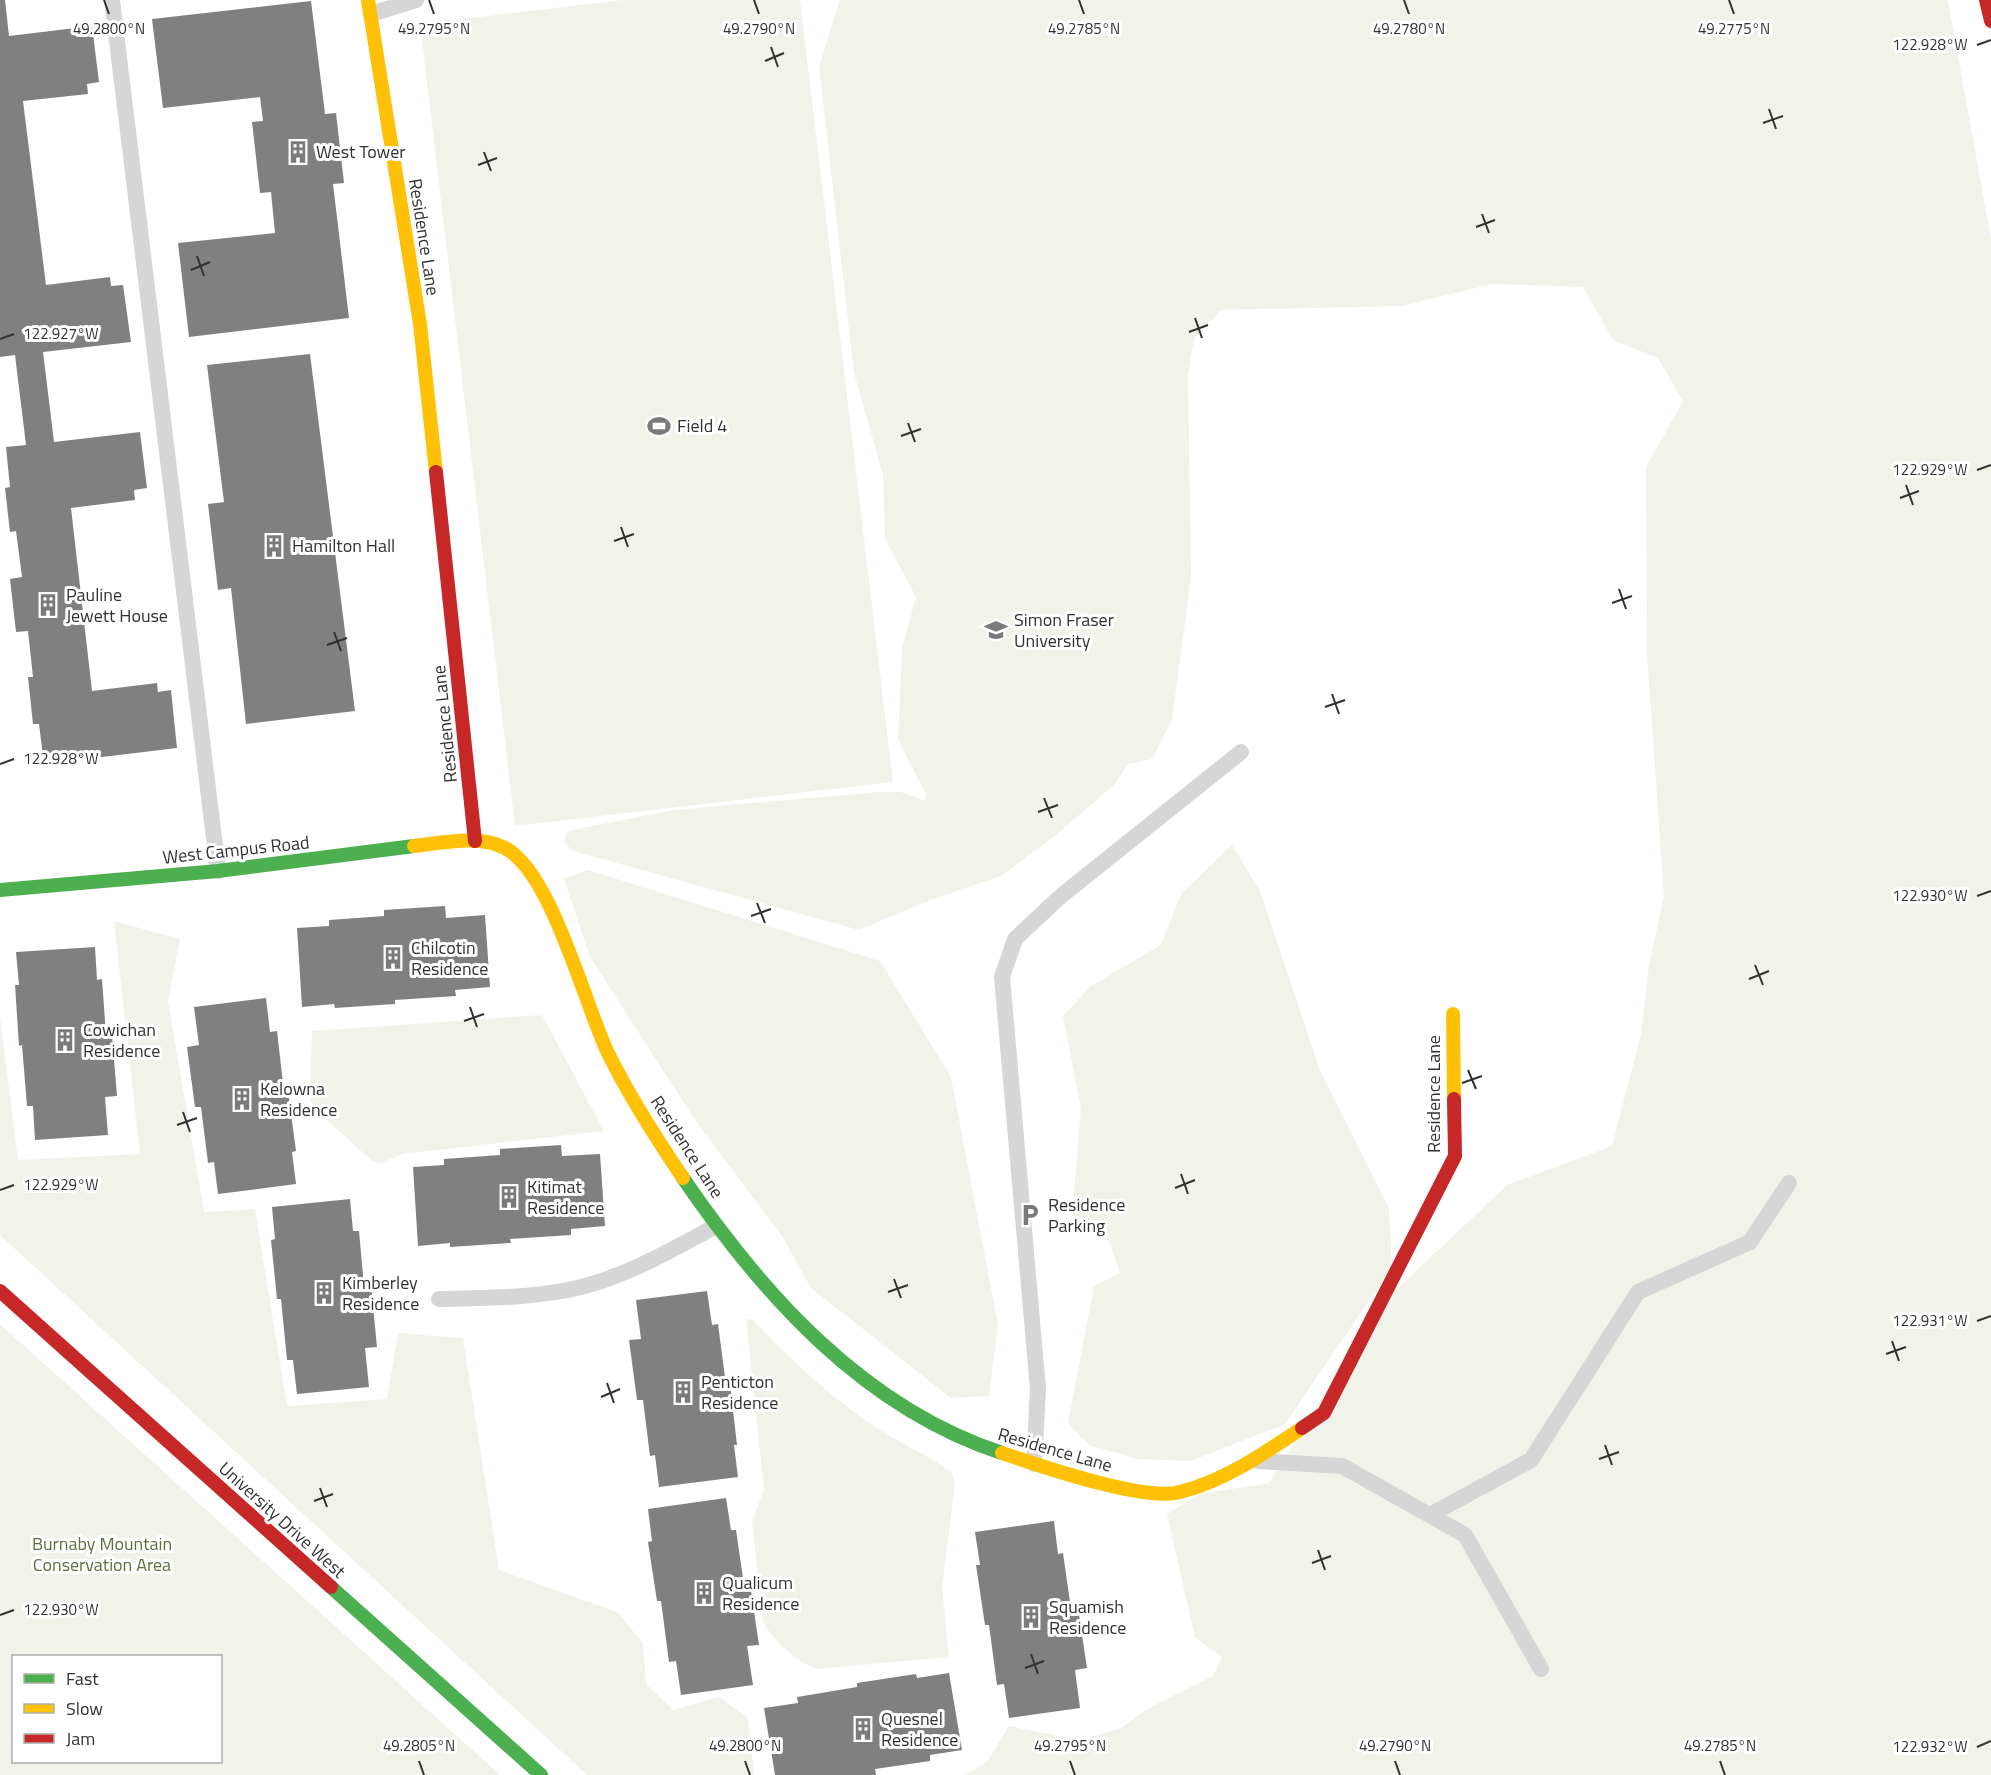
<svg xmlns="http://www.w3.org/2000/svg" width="1991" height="1775" font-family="'Titillium Web',sans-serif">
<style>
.green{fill:#f1f3eb;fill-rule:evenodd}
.building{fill:#808080}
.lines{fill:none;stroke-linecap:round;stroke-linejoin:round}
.lane{stroke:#d6d6d6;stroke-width:16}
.fast{stroke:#4caf50;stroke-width:14}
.slow{stroke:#ffc107;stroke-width:14}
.jam{stroke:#c62828;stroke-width:14}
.ticks{fill:none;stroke:#323232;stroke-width:2}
.labels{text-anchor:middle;stroke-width:6;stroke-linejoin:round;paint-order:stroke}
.poi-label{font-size:18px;fill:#323232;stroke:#fff;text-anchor:start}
.street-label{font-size:18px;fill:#323232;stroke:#fff}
.park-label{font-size:18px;fill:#5e6f3f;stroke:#fff}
.ticks-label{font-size:15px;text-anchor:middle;fill:#323232;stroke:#fff;stroke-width:6;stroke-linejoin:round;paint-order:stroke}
</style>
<rect width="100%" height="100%" fill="#fff"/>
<g class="green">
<path d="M622,0H800L893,782L515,826L420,24Z"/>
<path d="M840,0H1948L1991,239V1775H966L987,1762L1009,1726L1080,1740L1121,1728L1147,1709L1213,1676L1222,1657L1195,1637L1167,1514L1200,1494L1269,1483L1377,1308L1507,1185L1612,1146L1641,1034L1649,965L1664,896L1647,653L1646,467L1683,401L1658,358L1613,340L1583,287L1492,284L1402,306L1221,310L1194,339L1188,376L1191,577L1172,720L1152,759L1128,764L1115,784L1057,834L1001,876L925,902L859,930L573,851L564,842L567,831L674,810L878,792H901L923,800L927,796L898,740L902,648L916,597L885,539L883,475L854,373L819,66Z"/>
<path d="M1232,845L1260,891L1321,1073L1389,1209L1392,1267L1285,1424L1191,1461L1137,1459L1089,1445L1068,1423L1094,1286L1120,1273L1109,1241L1072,1215L1081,1109L1063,1016L1091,986L1161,945L1181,894Z"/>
<path d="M588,870L880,961L951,1077L998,1325L989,1396L951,1398L811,1288L782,1236L693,1117L590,957L564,879Z"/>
<path d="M114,921L180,939L168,1001L204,1212L255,1209L287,1406L387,1399L398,1333L463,1338L499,1570L617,1612L643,1643L646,1684L673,1710L719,1697L748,1718L754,1775H587L0,1235V1017L18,1160L140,1154Z"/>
<path d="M542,1015L604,1131L403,1154L381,1163L373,1162L316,1110L310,1099L312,1031Z"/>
<path d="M746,1319L753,1320C792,1361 832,1399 880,1430C903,1445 929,1455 952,1473L955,1485L942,1587L949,1657L816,1669C793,1658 775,1643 763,1622L752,1521L764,1490Z"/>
<path d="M0,1324L500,1775H0ZM14,1656H220V1762H14Z"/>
</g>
<g class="building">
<path d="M0,0H5L9,36L92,26L99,82L87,84L88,94L23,101L46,285L110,277L111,286L123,285L131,342L43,352L54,442L140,432L147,488L134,490L135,500L71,508L92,691L157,683L158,692L171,690L177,748L44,764L39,724H33L28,677H33L28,631L16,632L10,579L22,577L16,531L10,532L5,488L10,487L6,447L26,445L15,355L0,357Z"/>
<path d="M311,1L325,114L336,113L344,183L333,184L349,318L189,337L178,243L275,233L271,192L260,193L252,122L263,121L260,97L163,108L152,19Z"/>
<path d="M310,354L355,711L246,724L231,588L218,590L208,504L224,502L207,365Z"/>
<path d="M445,906L446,918L485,915L490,987L455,990L456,996L395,1000V1004L335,1008L334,1004L302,1007L297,928L329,926V920L384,916V910Z"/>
<path d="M95,947L97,980L102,979L106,1035H112L117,1096L105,1097L108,1135L35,1140L33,1106H27L22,1045L19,1046L15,985H19L16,952Z"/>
<path d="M266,998L270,1032L277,1031L284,1092L288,1091L296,1151L292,1152L296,1184L218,1194L214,1162L208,1163L201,1107H195L187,1047L199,1045L194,1007Z"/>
<path d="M561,1145L562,1156L600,1154L605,1226L571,1229V1235L510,1239L511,1243L450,1247V1243L418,1246L413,1167L444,1165V1159L500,1155V1149Z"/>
<path d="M350,1199L353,1231H359L364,1286H371L377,1347L365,1348L369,1387L297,1394L293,1360H287L281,1299H277L271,1240L275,1239L272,1207Z"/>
<path d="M707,1291L712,1325L718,1324L726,1385L730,1384L737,1445H734L738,1477L659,1487L655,1455L650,1456L643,1400H637L629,1340L641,1339L636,1300Z"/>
<path d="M726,1498L731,1530H736L744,1585L750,1584L759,1645L747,1646L753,1685L681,1695L676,1661L669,1662L661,1601H657L648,1542L652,1541L648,1509Z"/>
<path d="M1054,1521L1058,1554L1063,1553L1071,1609L1078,1608L1087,1668L1075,1670L1080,1708L1009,1718L1004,1684L997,1685L989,1625H985L976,1565H980L975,1532Z"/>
<path d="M949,1673L962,1750L930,1755V1761L875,1769L876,1775H775L764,1708L798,1703L797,1697L857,1687V1683L916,1674L917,1678Z"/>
</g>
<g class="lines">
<g class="lane">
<path d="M112,0L218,871"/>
<path d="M371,14L416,0"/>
<path d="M439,1299C482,1298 526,1298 568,1290C620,1280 670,1251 716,1226"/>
<path d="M1258,1461L1342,1466L1465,1535L1541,1669"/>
<path d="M1034,1464L1038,1389L1002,977L1015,939L1061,896L1241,752"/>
<path d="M1430,1515L1531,1460L1638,1292L1750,1242L1789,1183"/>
</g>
<g class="fast">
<path d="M0,890L218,871L414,846"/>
<path d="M683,1178C763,1295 864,1408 1002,1453"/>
<path d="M331,1587L541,1775"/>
</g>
<g class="slow">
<path d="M368,0L420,324L436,472"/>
<path d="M414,846C441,843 479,834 505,848C552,873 584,1003 608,1053C629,1096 656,1138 683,1178"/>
<path d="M1453,1014L1454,1099"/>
<path d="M1002,1453C1040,1466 1145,1502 1180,1492C1224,1481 1265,1453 1302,1428"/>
</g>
<g class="jam">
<path d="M1986,0L1991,21"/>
<path d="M436,472L475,841"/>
<path d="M0,1291L331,1587"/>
<path d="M1302,1428L1324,1413L1455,1156L1454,1099"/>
</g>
</g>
<path class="ticks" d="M104,0L109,14M429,0L434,14M754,0L759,14M1079,0L1084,14M1404,0L1409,14M1729,0L1734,14M1977,45L1991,40M771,47L778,67M765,61L784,53M1769,109L1776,129M1763,123L1783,116M484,152L491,171M478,165L497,158M1482,214L1489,233M1476,227L1495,220M197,256L204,276M191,270L210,262M1195,318L1202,338M1189,332L1208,325M0,339L14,334M908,423L915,442M901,436L921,429M1977,470L1991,465M1906,485L1913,505M1900,498L1919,491M621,527L628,547M614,541L634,534M1619,589L1626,609M1612,603L1632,596M334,632L341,651M327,645L347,638M1332,694L1339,714M1325,707L1345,700M0,764L14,759M1044,798L1052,818M1038,812L1058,805M1977,896L1991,891M757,903L765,923M751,916L771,909M1755,965L1763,985M1749,979L1769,971M470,1007L477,1027M464,1021L484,1014M1468,1070L1476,1089M1462,1083L1482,1076M183,1112L190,1132M177,1125L197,1118M1181,1174L1188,1194M1175,1188L1195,1180M0,1190L14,1185M894,1279L901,1298M888,1292L908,1285M1977,1321L1991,1316M1892,1341L1899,1361M1886,1354L1906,1347M607,1383L614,1403M601,1397L620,1389M1605,1445L1612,1465M1599,1459L1619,1452M320,1488L327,1507M314,1501L333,1494M1318,1550L1325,1570M1312,1563L1331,1556M0,1615L14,1610M1031,1654L1038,1674M1025,1668L1044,1661M1977,1747L1991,1741M419,1761L424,1775M745,1761L750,1775M1070,1761L1075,1775M1395,1761L1400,1775M1720,1761L1725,1775"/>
<defs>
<g id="building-bare" transform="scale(1.8)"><path d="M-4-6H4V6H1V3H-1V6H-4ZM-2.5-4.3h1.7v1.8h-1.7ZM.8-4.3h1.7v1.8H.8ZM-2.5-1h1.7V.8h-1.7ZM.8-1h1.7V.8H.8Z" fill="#7a7a7a" stroke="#fff" stroke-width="2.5" paint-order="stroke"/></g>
<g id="stadium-bare" transform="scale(1.8)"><path d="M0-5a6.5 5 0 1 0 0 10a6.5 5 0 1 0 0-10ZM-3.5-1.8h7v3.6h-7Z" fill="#7a7a7a" stroke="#fff" stroke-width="2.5" paint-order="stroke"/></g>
<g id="university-bare" transform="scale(1.8)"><path d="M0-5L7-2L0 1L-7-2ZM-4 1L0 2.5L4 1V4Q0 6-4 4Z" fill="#7a7a7a" stroke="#fff" stroke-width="2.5" paint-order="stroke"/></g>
<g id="parking-bare" transform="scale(1.8)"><path d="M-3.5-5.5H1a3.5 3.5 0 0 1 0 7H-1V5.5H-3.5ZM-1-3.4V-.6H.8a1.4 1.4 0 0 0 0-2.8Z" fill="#7a7a7a" stroke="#fff" stroke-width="2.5" paint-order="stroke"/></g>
</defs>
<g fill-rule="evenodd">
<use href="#building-bare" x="298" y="152"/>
<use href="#stadium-bare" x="659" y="426"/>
<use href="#building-bare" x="274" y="546"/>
<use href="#building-bare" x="48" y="605"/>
<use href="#university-bare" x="996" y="630"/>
<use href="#building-bare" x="393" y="958"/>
<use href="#building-bare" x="65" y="1040"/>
<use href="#building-bare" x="242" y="1099"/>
<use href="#building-bare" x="509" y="1197"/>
<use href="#parking-bare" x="1030" y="1215"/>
<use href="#building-bare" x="324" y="1293"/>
<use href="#building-bare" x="683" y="1392"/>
<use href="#building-bare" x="704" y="1593"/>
<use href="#building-bare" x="1031" y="1617"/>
<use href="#building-bare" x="863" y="1729"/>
</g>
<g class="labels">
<g class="poi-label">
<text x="316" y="158">West Tower</text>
<text x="677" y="432">Field 4</text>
<text x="292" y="552">Hamilton Hall</text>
<text x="66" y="601">Pauline<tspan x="66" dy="21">Jewett House</tspan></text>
<text x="1014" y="626">Simon Fraser<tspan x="1014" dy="21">University</tspan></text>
<text x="411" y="954">Chilcotin<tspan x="411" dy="21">Residence</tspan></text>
<text x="83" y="1036">Cowichan<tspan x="83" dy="21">Residence</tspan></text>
<text x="260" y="1095">Kelowna<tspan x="260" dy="21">Residence</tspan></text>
<text x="527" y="1193">Kitimat<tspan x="527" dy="21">Residence</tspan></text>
<text x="1048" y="1211">Residence<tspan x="1048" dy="21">Parking</tspan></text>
<text x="342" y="1289">Kimberley<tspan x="342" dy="21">Residence</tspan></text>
<text x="701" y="1388">Penticton<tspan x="701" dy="21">Residence</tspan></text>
<text x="722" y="1589">Qualicum<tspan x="722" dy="21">Residence</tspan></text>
<text x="1049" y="1613">Squamish<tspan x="1049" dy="21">Residence</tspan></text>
<text x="881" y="1725">Quesnel<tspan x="881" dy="21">Residence</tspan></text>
</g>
<g class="street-label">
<text transform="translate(424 237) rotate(81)" y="6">Residence Lane</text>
<text transform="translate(445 724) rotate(-96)" y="6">Residence Lane</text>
<text transform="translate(236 850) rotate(-6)" y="6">West Campus Road</text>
<text transform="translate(1434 1094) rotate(-90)" y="6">Residence Lane</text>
<text transform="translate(687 1147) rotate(57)" y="6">Residence Lane</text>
<text transform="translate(1055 1450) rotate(16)" y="6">Residence Lane</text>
<text transform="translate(282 1520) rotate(42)" y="6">University Drive West</text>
</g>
<g class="park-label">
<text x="102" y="1550">Burnaby Mountain<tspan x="102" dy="21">Conservation Area</tspan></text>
</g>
</g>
<g class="ticks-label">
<text x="109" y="34">49.2800°N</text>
<text x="434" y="34">49.2795°N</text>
<text x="759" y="34">49.2790°N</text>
<text x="1084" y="34">49.2785°N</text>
<text x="1409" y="34">49.2780°N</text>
<text x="1734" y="34">49.2775°N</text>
<text x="1930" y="50">122.928°W</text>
<text x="61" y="339">122.927°W</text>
<text x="1930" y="475">122.929°W</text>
<text x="61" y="764">122.928°W</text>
<text x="1930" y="901">122.930°W</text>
<text x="61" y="1190">122.929°W</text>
<text x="1930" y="1326">122.931°W</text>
<text x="61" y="1615">122.930°W</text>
<text x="419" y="1751">49.2805°N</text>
<text x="745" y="1751">49.2800°N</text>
<text x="1070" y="1751">49.2795°N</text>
<text x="1395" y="1751">49.2790°N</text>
<text x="1720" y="1751">49.2785°N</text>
<text x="1930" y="1752">122.932°W</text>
</g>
<rect x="12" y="1655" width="210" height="108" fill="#ffffff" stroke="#adadad" stroke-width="1.5"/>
<rect x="24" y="1674" width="30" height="9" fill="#4caf50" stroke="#adadad" stroke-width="1.5"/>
<text x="66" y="1685" font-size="18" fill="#323232">Fast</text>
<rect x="24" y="1704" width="30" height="9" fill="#ffc107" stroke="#adadad" stroke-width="1.5"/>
<text x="66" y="1715" font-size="18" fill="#323232">Slow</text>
<rect x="24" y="1734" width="30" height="9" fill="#c62828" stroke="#adadad" stroke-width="1.5"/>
<text x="66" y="1745" font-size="18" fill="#323232">Jam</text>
</svg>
